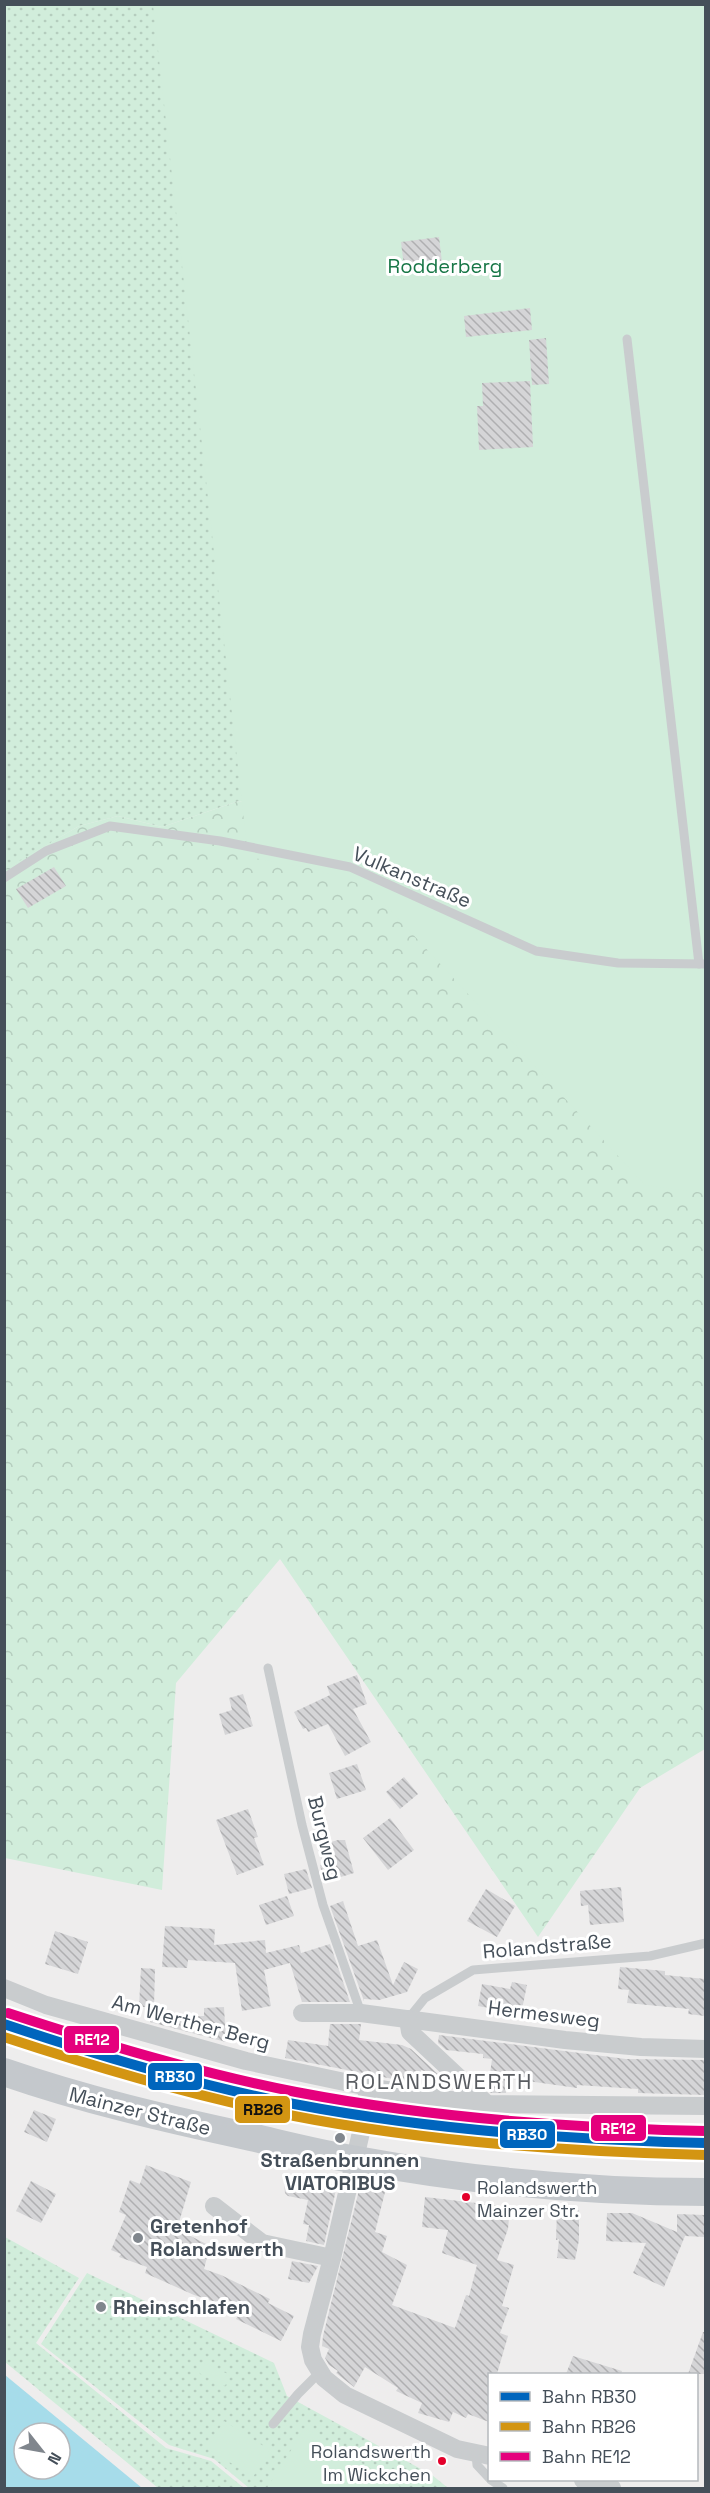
<svg xmlns="http://www.w3.org/2000/svg" width="710" height="2493" font-family="'Space Grotesk',sans-serif">
<style>
.grass{fill:url(#grass-dots)}
.forest{fill:url(#forest-crowns)}
.green{fill:#d1eddb}
.water{fill:#a6dcea;fill-rule:evenodd}
.building{fill:url(#building-back-hatch)}
.lines{fill:none;stroke-linecap:round;stroke-linejoin:round}
.minor-tunnel{stroke:#cccdcf;stroke-width:18;stroke-dasharray:18 9;stroke-linecap:butt}
.service{stroke:#c9ccce;stroke-width:9}
.minor{stroke:#c9ccce;stroke-width:18}
.primary{stroke:#c4c8cc;stroke-width:28}
.rail-1-casing{stroke:#fff;stroke-width:15}
.rail-2-casing{stroke:#fff;stroke-width:15}
.rail-3-casing{stroke:#fff;stroke-width:15}
.rail-1{stroke:#0065bd;stroke-width:10}
.rail-2{stroke:#d39512;stroke-width:10}
.rail-3{stroke:#e5007d;stroke-width:10}
.poi-dot{fill:#80868d;stroke:#fff;stroke-width:2}
.bus-dot{fill:#e4002b;stroke:#fff;stroke-width:2}
.labels{text-anchor:middle;stroke-width:6;stroke-linejoin:round;paint-order:stroke}
.bus-label{font-size:18px;fill:#454f59;stroke:#fff;text-anchor:start}
.park-label{font-size:20px;fill:#187747;stroke:#fff}
.street-label{font-size:20px;fill:#454f59;stroke:#fff}
.poi-label{font-size:20px;font-weight:bold;fill:#454f59;stroke:#fff;text-anchor:start}
.quarter-label{font-size:22px;letter-spacing:1.5px;fill:#595c61;stroke:#fff}
.line-badge{stroke:#fff;stroke-width:2}
.badge-label{font-size:16px;text-anchor:middle;font-weight:bold;fill:#fff}
.pale-badge-label{font-size:16px;text-anchor:middle;font-weight:bold;fill:#111}
</style>
<defs>
<pattern id="grass-dots" width="8" height="8" patternUnits="userSpaceOnUse" patternTransform="scale(1.5)"><rect width="8" height="8" fill="#d1eddb"/><path d="M2 2h.1M6 6h.1" fill="none" stroke="#b5cdbe" stroke-width="1.8" stroke-linecap="round"/></pattern>
<pattern id="forest-crowns" width="20" height="18" patternUnits="userSpaceOnUse" patternTransform="scale(1.5)"><rect width="20" height="18" fill="#d1eddb"/><path d="M2 6a3 3 0 1 1 6 0M12 15a3 3 0 1 1 6 0" fill="none" stroke="#b5cdbe"/></pattern>
<pattern id="building-back-hatch" width="6" height="6" patternUnits="userSpaceOnUse" patternTransform="scale(1.5)"><rect width="6" height="6" fill="#d5d5d7"/><path d="M-1 5l2 2M0 0l6 6M5-1l2 2" fill="none" stroke="#afafb1"/></pattern>
</defs>
<rect width="100%" height="100%" fill="#eeeded"/>
<g class="grass">
<path d="M4,5H311L692,958L239,801L162,827L118,816L79,826L5,870Z"/>
<path d="M5,2237L79,2278L36,2343L166,2448L211,2461L244,2488H158L5,2362Z"/>
<path d="M87,2273L274,2363L287,2396L432,2475L448,2488H249L214,2459L169,2445L41,2344Z"/>
</g>
<path class="forest" d="M239,801L428,867L705,1173V1749L640,1788L538,1937L280,1559L176,1683L162,1890L5,1858L4,870L79,826L118,816L162,827Z"/>
<g class="green">
<path d="M153,5H705V1193L645,1185L369,887L314,869L248,857Z"/>
<path d="M205,2363L230,2375L225,2386L199,2373Z"/>
<path d="M224,2421L270,2450L253,2477L207,2448Z"/>
<path d="M305,2428L402,2488H267Z"/>
</g>
<path class="water" d="M5,2375L142,2488H5ZM24,2433H60V2469H24Z"/>
<g class="building">
<path d="M439,237L442,262L404,267L401,242Z"/>
<path d="M530,308L532,330L466,337L464,316Z"/>
<path d="M546,338L549,384L532,385L529,340Z"/>
<path d="M530,381L533,447L479,450L477,406H483L482,383Z"/>
<path d="M54,867L66,886L28,908L16,889Z"/>
<path d="M357,1675L367,1704L353,1709L371,1742L345,1756L328,1724L308,1732L306,1728L303,1729L294,1712L330,1695L327,1686Z"/>
<path d="M243,1694L253,1726L225,1735L219,1714L232,1710L229,1698Z"/>
<path d="M357,1764L366,1790L337,1799L329,1773Z"/>
<path d="M404,1777L418,1794L400,1809L386,1792Z"/>
<path d="M248,1809L258,1837L254,1838L264,1865L237,1875L216,1820Z"/>
<path d="M390,1818L414,1850L388,1870L363,1838Z"/>
<path d="M338,1840H345L354,1873L324,1882L320,1865L323,1864L317,1846Z"/>
<path d="M306,1869L312,1888L289,1894L284,1874Z"/>
<path d="M621,1887L624,1922L590,1925L588,1905L581,1906L580,1891Z"/>
<path d="M486,1889L515,1906L497,1937L467,1921Z"/>
<path d="M287,1896L294,1916L266,1925L259,1905Z"/>
<path d="M343,1901L358,1946L377,1940L393,1985L404,1962L418,1969L407,1992L379,2000L364,1999V2001L330,1906Z"/>
<path d="M165,1926L215,1929L214,1945L265,1940L266,1953L299,1945L301,1953L330,1944L350,2002H302L290,1963L264,1970L271,2006L242,2011L235,1963L188,1960L187,1968L162,1967Z"/>
<path d="M55,1931L88,1942L78,1974L45,1964Z"/>
<path d="M620,1967L665,1971V1975L705,1979V2016L688,2014L689,2009L627,2003L629,1990L618,1989Z"/>
<path d="M141,1968L155,1969L154,2007H139Z"/>
<path d="M512,1982L527,1985L521,2014L478,2006L482,1984L510,1989Z"/>
<path d="M224,2007L226,2042L150,2022V2018L204,2016V2008Z"/>
<path d="M330,2024H361L359,2040L402,2045L411,2049L439,2075L421,2070L419,2084L285,2058L288,2040L328,2046Z"/>
<path d="M439,2035L626,2059L705,2060V2095L638,2093V2089L577,2085V2088L507,2078L506,2093H491L488,2089L492,2059L483,2058V2054L446,2050L438,2043Z"/>
<path d="M34,2110L56,2119L47,2142L24,2132Z"/>
<path d="M146,2165L191,2182L177,2229L210,2246L204,2269L221,2275L270,2299L268,2303L294,2316L281,2341L236,2319L241,2310L194,2295L145,2273L147,2267L119,2257L121,2254L111,2250L126,2215L119,2212L130,2180L140,2184Z"/>
<path d="M291,2178L337,2185L324,2245L306,2241L309,2225L303,2224L308,2200L288,2196L285,2193L284,2184Z"/>
<path d="M362,2178L387,2184L375,2232L387,2236L382,2252L407,2265L392,2305L455,2328L466,2295L469,2296L477,2265L442,2253L448,2230L422,2227L425,2197L510,2207L508,2229L497,2260L514,2265L502,2306L509,2308L500,2333L508,2336L497,2374H489V2422L468,2414L466,2418L453,2412L449,2422L418,2413L422,2403L396,2391L398,2388L365,2367L354,2387L336,2373L338,2371L329,2365L325,2358L329,2349L322,2346L323,2336Z"/>
<path d="M31,2181L56,2194L41,2223L16,2211Z"/>
<path d="M557,2210H579V2240L575,2260L557,2258L559,2239L556,2240Z"/>
<path d="M607,2213H632L677,2232V2214L705,2215V2237L685,2236L664,2287L633,2273L646,2243L606,2241Z"/>
<path d="M292,2261L318,2266L309,2283L288,2279Z"/>
<path d="M703,2332H705V2374H688Z"/>
<path d="M573,2356L622,2371L621,2374H566Z"/>
</g>
<g class="lines">
<path class="minor-tunnel" d="M362,2128L367,2094"/>
<g class="service">
<path d="M627,339L699,964"/>
<path d="M4,878L46,851L110,826L220,841L350,867L536,951L618,963L706,964"/>
<path d="M268,1668L302,1825L323,1905L361,2013"/>
<path d="M408,2019L425,1998L473,1970L650,1956L706,1943"/>
<path d="M273,2424L298,2394L320,2372"/>
<path d="M476,2454L477,2465L490,2479"/>
<path d="M491,2480L503,2488"/>
</g>
<g class="minor">
<path d="M4,1988L46,2005L246,2061L368,2087L442,2099L487,2104L706,2106"/>
<path d="M302,2013H361L565,2040L641,2047L706,2049"/>
<path d="M408,2019L410,2032L487,2104"/>
<path d="M362,2128L332,2258L312,2334L310,2347L313,2360L324,2378L345,2395L457,2449L490,2456"/>
<path d="M214,2206L262,2243L332,2258"/>
<path d="M583,2480L612,2488"/>
</g>
<path class="primary" d="M4,2072C85,2100 167,2119 251,2137C286,2145 321,2154 357,2160C471,2181 589,2192 706,2192"/>
<g class="rail-1-casing">
<path id="rail-1" d="M4,2024C99,2056 195,2085 294,2104C430,2130 568,2140 706,2143"/>
</g>
<g class="rail-2-casing">
<path id="rail-2" d="M4,2037C98,2068 193,2096 289,2115C426,2142 566,2152 706,2155"/>
</g>
<g class="rail-3-casing">
<path id="rail-3" d="M8,2013C102,2044 198,2073 296,2092C431,2118 568,2128 706,2131"/>
</g>
<use href="#rail-1" class="rail-1"/>
<use href="#rail-2" class="rail-2"/>
<use href="#rail-3" class="rail-3"/>
</g>
<g class="poi-dot">
<circle cx="340" cy="2138" r="6"/>
<circle cx="138" cy="2238" r="6"/>
<circle cx="101" cy="2307" r="6"/>
</g>
<g class="bus-dot">
<circle cx="466" cy="2197" r="5"/>
<circle cx="442" cy="2461" r="5"/>
</g>
<g class="labels">
<g class="bus-label">
<text x="477" y="2194">Rolandswerth<tspan x="477" dy="23">Mainzer Str.</tspan></text>
<text x="431" y="2458" text-anchor="end">Rolandswerth<tspan x="431" dy="23">Im Wickchen</tspan></text>
</g>
<g class="park-label">
<text x="445" y="273">Rodderberg</text>
</g>
<g class="street-label">
<text transform="translate(412 877) rotate(23)" y="7">Vulkanstraße</text>
<text transform="translate(325 1838) rotate(76)" y="7">Burgweg</text>
<text transform="translate(547 1946) rotate(-5)" y="7">Rolandstraße</text>
<text transform="translate(544 2014) rotate(7)" y="7">Hermesweg</text>
<text transform="translate(191 2022) rotate(15)" y="7">Am Werther Berg</text>
<text transform="translate(140 2111) rotate(14)" y="7">Mainzer Straße</text>
</g>
<g class="poi-label">
<text x="340" y="2167" text-anchor="middle">Straßenbrunnen<tspan x="340" dy="23">VIATORIBUS</tspan></text>
<text x="150" y="2233">Gretenhof<tspan x="150" dy="23">Rolandswerth</tspan></text>
<text x="113" y="2314">Rheinschlafen</text>
</g>
<g class="quarter-label">
<text x="439" y="2089">ROLANDSWERTH</text>
</g>
</g>
<g class="line-badge">
<rect x="63" y="2025" width="57" height="29" rx="6" fill="#e5007d"/>
<rect x="147" y="2062" width="56" height="29" rx="6" fill="#0065bd"/>
<rect x="234" y="2095" width="57" height="29" rx="6" fill="#d39512"/>
<rect x="590" y="2114" width="57" height="28" rx="6" fill="#e5007d"/>
<rect x="499" y="2120" width="57" height="29" rx="6" fill="#0065bd"/>
</g>
<g class="badge-label">
<text x="92" y="2045">RE12</text>
<text x="175" y="2082">RB30</text>
<text x="618" y="2134">RE12</text>
<text x="527" y="2140">RB30</text>
</g>
<g class="pale-badge-label">
<text x="263" y="2115">RB26</text>
</g>
<rect width="710" height="2493" fill="none" stroke="#454f59" stroke-width="12"/>
<rect x="488" y="2373" width="210" height="108" fill="#ffffff" stroke="#b5b9bd" stroke-width="1.5"/>
<rect x="500" y="2392" width="30" height="9" fill="#0065bd" stroke="#b5b9bd" stroke-width="1.5"/>
<text x="542" y="2403" font-size="18" fill="#454f59">Bahn RB30</text>
<rect x="500" y="2422" width="30" height="9" fill="#d39512" stroke="#b5b9bd" stroke-width="1.5"/>
<text x="542" y="2433" font-size="18" fill="#454f59">Bahn RB26</text>
<rect x="500" y="2452" width="30" height="9" fill="#e5007d" stroke="#b5b9bd" stroke-width="1.5"/>
<text x="542" y="2463" font-size="18" fill="#454f59">Bahn RE12</text>
<g transform="translate(42 2451) rotate(121)"><circle r="28" fill="#ffffff" stroke="#b5b9bd" stroke-width="1.5"/>
<path d="M0-4.5L10 22L0 15L-10 22Z" fill="#80868d"/>
<text y="-9" font-size="16" font-weight="bold" text-anchor="middle" fill="#454f59">N</text>
</g>
</svg>
